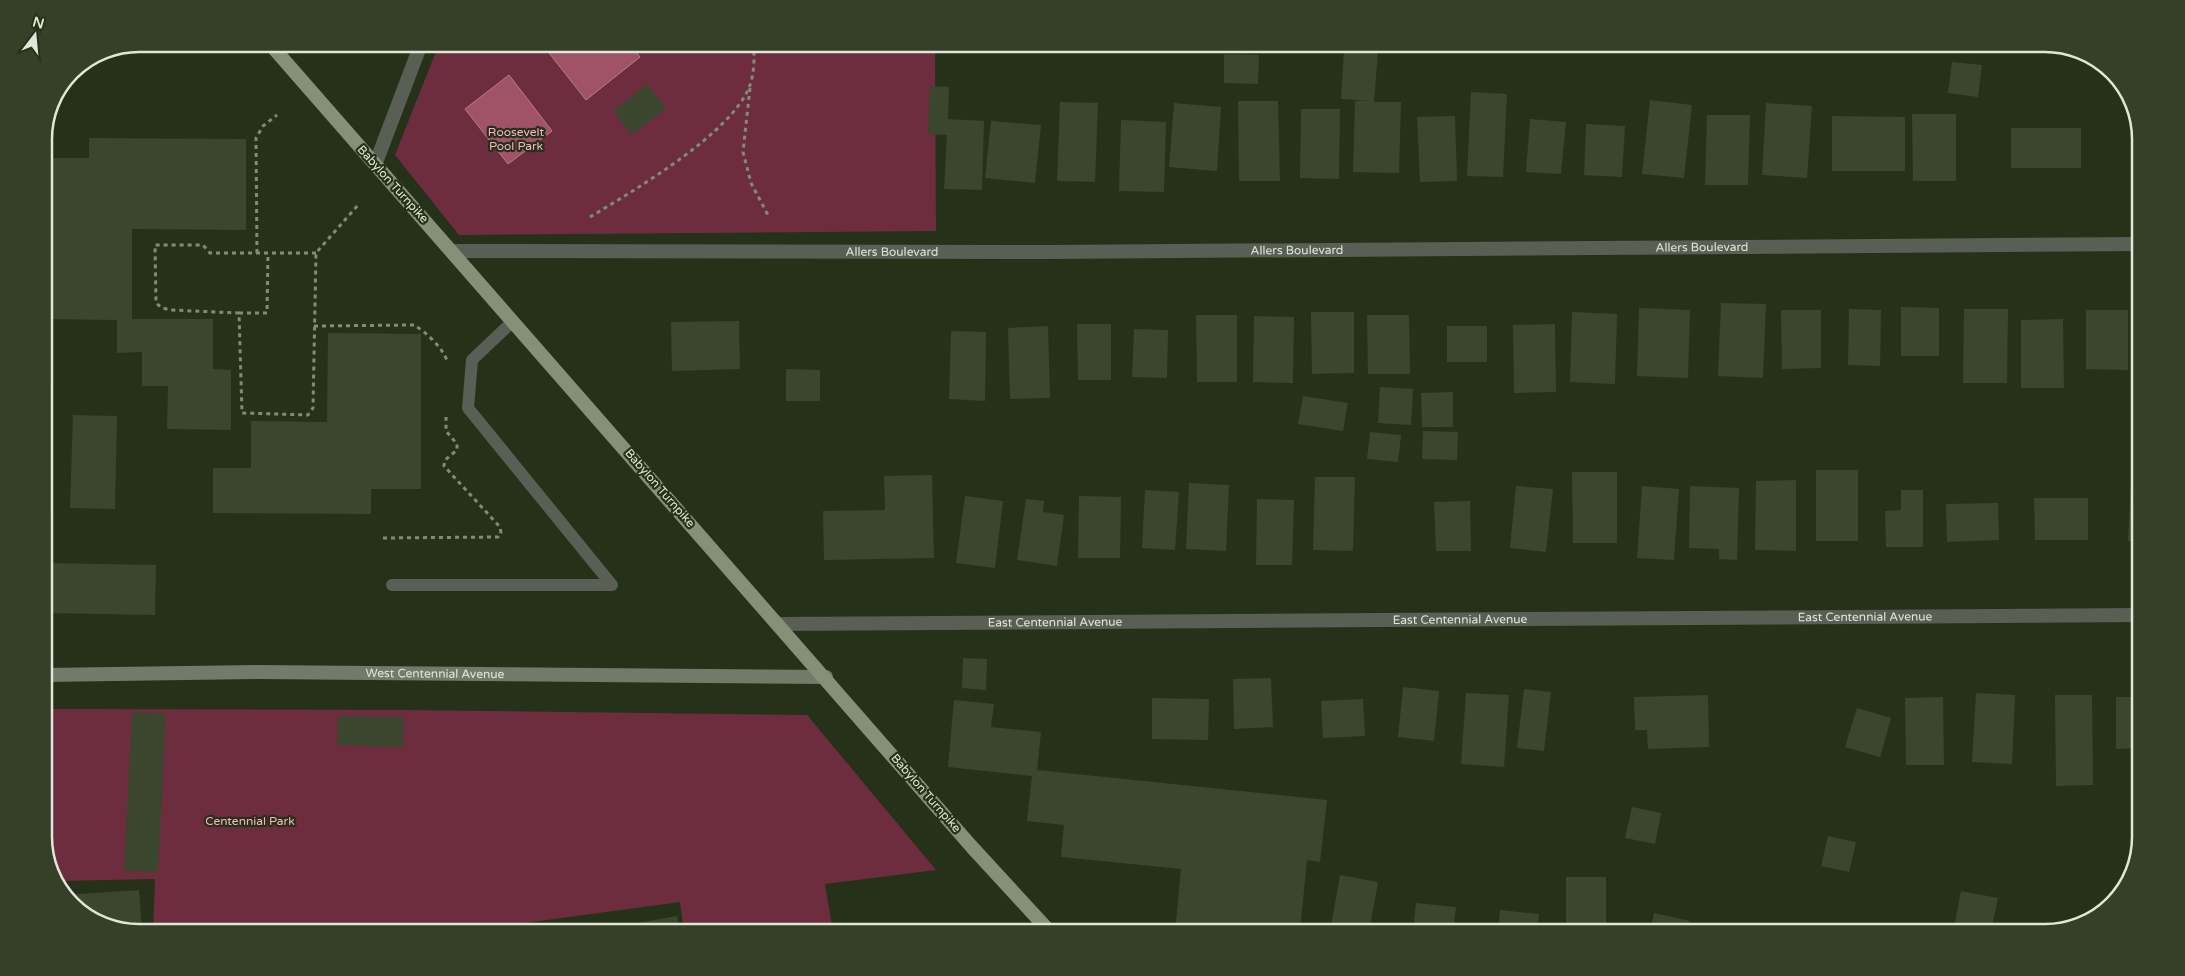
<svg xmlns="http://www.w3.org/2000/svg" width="2185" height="976" font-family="'Varela Round',sans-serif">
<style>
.green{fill:#6d2d3f}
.water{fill:#a05266;stroke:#b37f88}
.building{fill:#3b462e}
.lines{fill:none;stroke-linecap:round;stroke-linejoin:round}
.path{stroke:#828b78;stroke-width:3;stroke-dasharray:4 4;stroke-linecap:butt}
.service{stroke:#595f54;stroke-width:12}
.minor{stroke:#595f54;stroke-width:14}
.tertiary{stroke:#595f54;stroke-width:14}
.secondary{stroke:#727a69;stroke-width:14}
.primary{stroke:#859079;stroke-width:14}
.labels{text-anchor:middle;stroke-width:4.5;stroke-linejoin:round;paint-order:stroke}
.park-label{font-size:12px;fill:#f9b5c4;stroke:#26311a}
.street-label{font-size:12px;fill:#e0e7d8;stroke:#26311a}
.rim{fill:none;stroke:#e0e7d8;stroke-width:2.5}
</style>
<rect width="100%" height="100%" fill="#26311a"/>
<g class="green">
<path d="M439,44H859V47L935,46L936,231L459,235L395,155Z"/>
<path d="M44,709L405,710L807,715L936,870L825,884L833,932H684L680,902L457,932H153L155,879L58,881L44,843Z"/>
</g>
<g class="water">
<path d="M542,44H630L640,57L586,100Z"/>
<path d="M509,75L552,131L508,164L465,109Z"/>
</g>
<g class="building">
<path d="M1116,44H1147V49Z"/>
<rect x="1215" y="44" width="25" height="2"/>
<path d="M1653,44H1689V45L1653,49Z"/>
<path d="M1344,50L1378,52L1374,102H1401L1399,173L1353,172L1355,101H1369L1341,99Z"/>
<path d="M1224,54L1259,55L1258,84L1224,83Z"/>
<path d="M1952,62L1982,65L1978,97L1948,93Z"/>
<path d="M647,84L666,108L632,135L613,111Z"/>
<path d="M930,86L949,87L948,119L984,121L982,190L944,189L947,135L928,134Z"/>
<path d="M1471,92L1507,94L1503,177L1467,176Z"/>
<path d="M1650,100L1692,105L1684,178L1642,174Z"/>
<path d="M1238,101H1278L1280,181H1239Z"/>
<path d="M1060,102L1098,103L1095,182L1057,181Z"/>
<path d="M1174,103L1221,107L1217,171L1169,167Z"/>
<path d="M1766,103L1812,106L1807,178L1762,175Z"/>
<path d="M1301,109H1340L1339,179L1300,178Z"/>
<path d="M1912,114H1956V181H1913Z"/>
<path d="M1707,115H1750L1748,185H1705Z"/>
<path d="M1455,116L1457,181L1420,182L1417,117Z"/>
<path d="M1832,116L1905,117V171H1832Z"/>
<path d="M1530,119L1566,122L1561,174L1526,172Z"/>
<path d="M1121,120L1166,122L1164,192L1119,191Z"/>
<path d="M991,121L1041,125L1035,183L985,178Z"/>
<path d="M1586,124L1625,126L1622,177L1584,175Z"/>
<rect x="2011" y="128" width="70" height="40"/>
<path d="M89,138L246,139V230L132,229V319H213V369L231,370V430L167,429L168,386H142V352L117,353V320L44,319V158H89Z"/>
<path d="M1721,303L1766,304L1763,378L1718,376Z"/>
<path d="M1901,307L1939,308V356H1901Z"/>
<path d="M1639,308L1690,310L1688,378L1637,376Z"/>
<path d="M1849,309L1881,310L1880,366L1848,365Z"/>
<path d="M1964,309H2008L2007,383H1963Z"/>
<path d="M1781,310H1821V368L1782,369Z"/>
<path d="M2086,310H2128V370L2086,369Z"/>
<path d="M1311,312H1354V373L1312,374Z"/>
<path d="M1572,312L1617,314L1615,384L1570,382Z"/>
<path d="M1196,315H1237V382H1197Z"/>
<path d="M1367,315H1409L1410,374H1368Z"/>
<path d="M1254,316L1294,317L1293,383L1253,382Z"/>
<path d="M2063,319L2064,388H2021V320Z"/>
<path d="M739,321L740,369L672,371L671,322Z"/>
<path d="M1077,324H1111V380H1078Z"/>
<path d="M1555,324L1556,392L1514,393L1513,325Z"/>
<path d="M1048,326L1050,398L1010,399L1008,328Z"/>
<rect x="1447" y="326" width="40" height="36"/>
<path d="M1134,329L1168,330L1167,378L1132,377Z"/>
<path d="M951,331L986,332L985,401L949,399Z"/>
<path d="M328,333L421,334V489H371V514L213,513V468H251V421L327,422Z"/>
<path d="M786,369L820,370V401H786Z"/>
<path d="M1380,387L1413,389L1411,425L1378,423Z"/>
<path d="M1453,392V427H1422L1421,393Z"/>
<path d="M1303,396L1348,403L1343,431L1298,424Z"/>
<path d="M73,415L117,416L115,509L70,508Z"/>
<path d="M1423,431L1458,432L1457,460L1422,459Z"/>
<path d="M1370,432L1401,435L1398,462L1367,459Z"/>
<rect x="1816" y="470" width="42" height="71"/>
<path d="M1572,472H1617V543H1573Z"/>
<path d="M932,475L934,558L824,560L823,511L885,510L884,476Z"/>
<path d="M1315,477H1355L1353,551L1313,550Z"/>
<path d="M2131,478H2141V542L2128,541Z"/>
<path d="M1796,480V551L1755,550L1756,481Z"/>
<path d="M1189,483L1229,485L1226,551L1186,549Z"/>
<path d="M1516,486L1553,489L1546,552L1510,548Z"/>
<path d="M1642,486L1679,489L1674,560L1637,558Z"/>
<path d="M1690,486L1739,488L1737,560L1719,559V549L1689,548Z"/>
<path d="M1145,490L1179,492L1175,550L1142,548Z"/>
<path d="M1901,490H1923V547H1886L1885,511L1901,510Z"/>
<path d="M965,496L1003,501L995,568L956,563Z"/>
<path d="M1079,496L1121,497L1120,558H1078Z"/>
<path d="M2034,498H2088V540H2035Z"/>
<path d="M1026,499L1044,501L1043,512L1064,515L1057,566L1017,560Z"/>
<path d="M1257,499L1294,500L1292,565H1256Z"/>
<path d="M1470,501L1471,551H1436L1434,502Z"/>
<path d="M1998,503L1999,540L1947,542L1946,504Z"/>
<path d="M44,563L156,565L155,615L44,613Z"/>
<path d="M963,658L987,659L986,690L962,688Z"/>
<path d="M1271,678L1273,727L1234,729L1233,679Z"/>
<path d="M1403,687L1439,691L1434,741L1398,737Z"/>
<path d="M1524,689L1551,692L1544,751L1517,748Z"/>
<path d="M1466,693L1509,695L1504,767L1461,764Z"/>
<path d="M1976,693L2015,695L2012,764L1972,762Z"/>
<path d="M1708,695L1709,747L1648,749L1647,730H1635L1634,697Z"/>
<path d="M2055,695H2092L2093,785L2056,786Z"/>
<path d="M1943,697L1944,765H1906L1905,698Z"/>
<path d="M2116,697H2141V748L2116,749Z"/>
<path d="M1152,698L1209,699L1208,740L1152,739Z"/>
<path d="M1363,699L1365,736L1323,738L1321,701Z"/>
<path d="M954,700L994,704L991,727L1041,732L1037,770L1327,800L1320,862L1307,860L1300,932H1175L1181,869L1061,857L1064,825L1027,821L1032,776L948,767Z"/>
<path d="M1857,708L1891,718L1880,757L1845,747Z"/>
<path d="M132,712L166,714L158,872L124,871Z"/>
<path d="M338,716L404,717L403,747L337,745Z"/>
<path d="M1632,807L1661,813L1655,844L1625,838Z"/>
<path d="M1828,836L1856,842L1849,872L1821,866Z"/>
<path d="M1340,875L1378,882L1369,932H1330Z"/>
<rect x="1566" y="877" width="40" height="55"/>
<path d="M139,890L142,931H135L103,925L64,895Z"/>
<path d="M1961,891L1998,898L1991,932H1953Z"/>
<path d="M1416,903L1456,907L1453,932H1413Z"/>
<path d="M1500,910L1539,914L1537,932H1498Z"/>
<path d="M1654,913L1690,921L1687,932H1650Z"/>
<path d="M677,916L680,932H634L632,924Z"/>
<path d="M2020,924L2053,930L2046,932H2018Z"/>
</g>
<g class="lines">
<g class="path">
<path d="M750,88L743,152L751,183L769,217"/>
<path d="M590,217C633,191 733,133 750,85C754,75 755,55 753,44"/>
<path d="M257,253L256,138L263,126L277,115"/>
<path d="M316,253H210L203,245H155L156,303L162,308L171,310L239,313L242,413L308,415L313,408L316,253L358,205"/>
<path d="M239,313H267L268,253"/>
<path d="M314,326L414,325C426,332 443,348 447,361"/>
<path d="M383,538L498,537L501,533L500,527L444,466L445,460L457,450V444L446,431V417"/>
</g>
<path class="service" d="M392,585H612L468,408L472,360L513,321"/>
<g class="minor">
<path id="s1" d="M453,251L1049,252L2141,244"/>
<path id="s2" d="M779,624L2141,615"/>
</g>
<path class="tertiary" d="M375,165L421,44"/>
<path class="secondary" id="s3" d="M44,675L258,672L826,677"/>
<path class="primary" d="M270,44L971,846L1050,932"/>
</g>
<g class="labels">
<g class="park-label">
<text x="516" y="136">Roosevelt<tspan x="516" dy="14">Pool Park</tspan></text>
<text x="250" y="825">Centennial Park</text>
</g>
<g class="street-label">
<text transform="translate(393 184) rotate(48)" y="4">Babylon Turnpike</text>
<text dy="4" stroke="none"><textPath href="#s1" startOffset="1249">Allers Boulevard</textPath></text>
<text dy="4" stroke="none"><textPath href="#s1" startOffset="844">Allers Boulevard</textPath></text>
<text dy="4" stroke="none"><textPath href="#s1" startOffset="439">Allers Boulevard</textPath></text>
<text transform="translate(660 488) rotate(49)" y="4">Babylon Turnpike</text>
<text dy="4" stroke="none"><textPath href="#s2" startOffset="1086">East Centennial Avenue</textPath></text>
<text dy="4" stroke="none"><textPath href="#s2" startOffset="681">East Centennial Avenue</textPath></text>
<text dy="4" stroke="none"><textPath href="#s2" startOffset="276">East Centennial Avenue</textPath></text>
<text dy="4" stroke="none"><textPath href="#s3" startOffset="391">West Centennial Avenue</textPath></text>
<text transform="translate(926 793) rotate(49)" y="4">Babylon Turnpike</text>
</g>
</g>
<path d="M0 0H2185V976H0ZM139 52H2045A87 87 0 0 1 2132 139V837A87 87 0 0 1 2045 924H139A87 87 0 0 1 52 837V139A87 87 0 0 1 139 52Z" fill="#354029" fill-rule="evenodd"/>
<path class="rim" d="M139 52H2045A87 87 0 0 1 2132 139V837A87 87 0 0 1 2045 924H139A87 87 0 0 1 52 837V139A87 87 0 0 1 139 52Z"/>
<g transform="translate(35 35) rotate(16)" stroke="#26311a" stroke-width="4" paint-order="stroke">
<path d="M0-4L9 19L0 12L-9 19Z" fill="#e0e7d8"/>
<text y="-8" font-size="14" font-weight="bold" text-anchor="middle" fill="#e0e7d8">N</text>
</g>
</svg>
